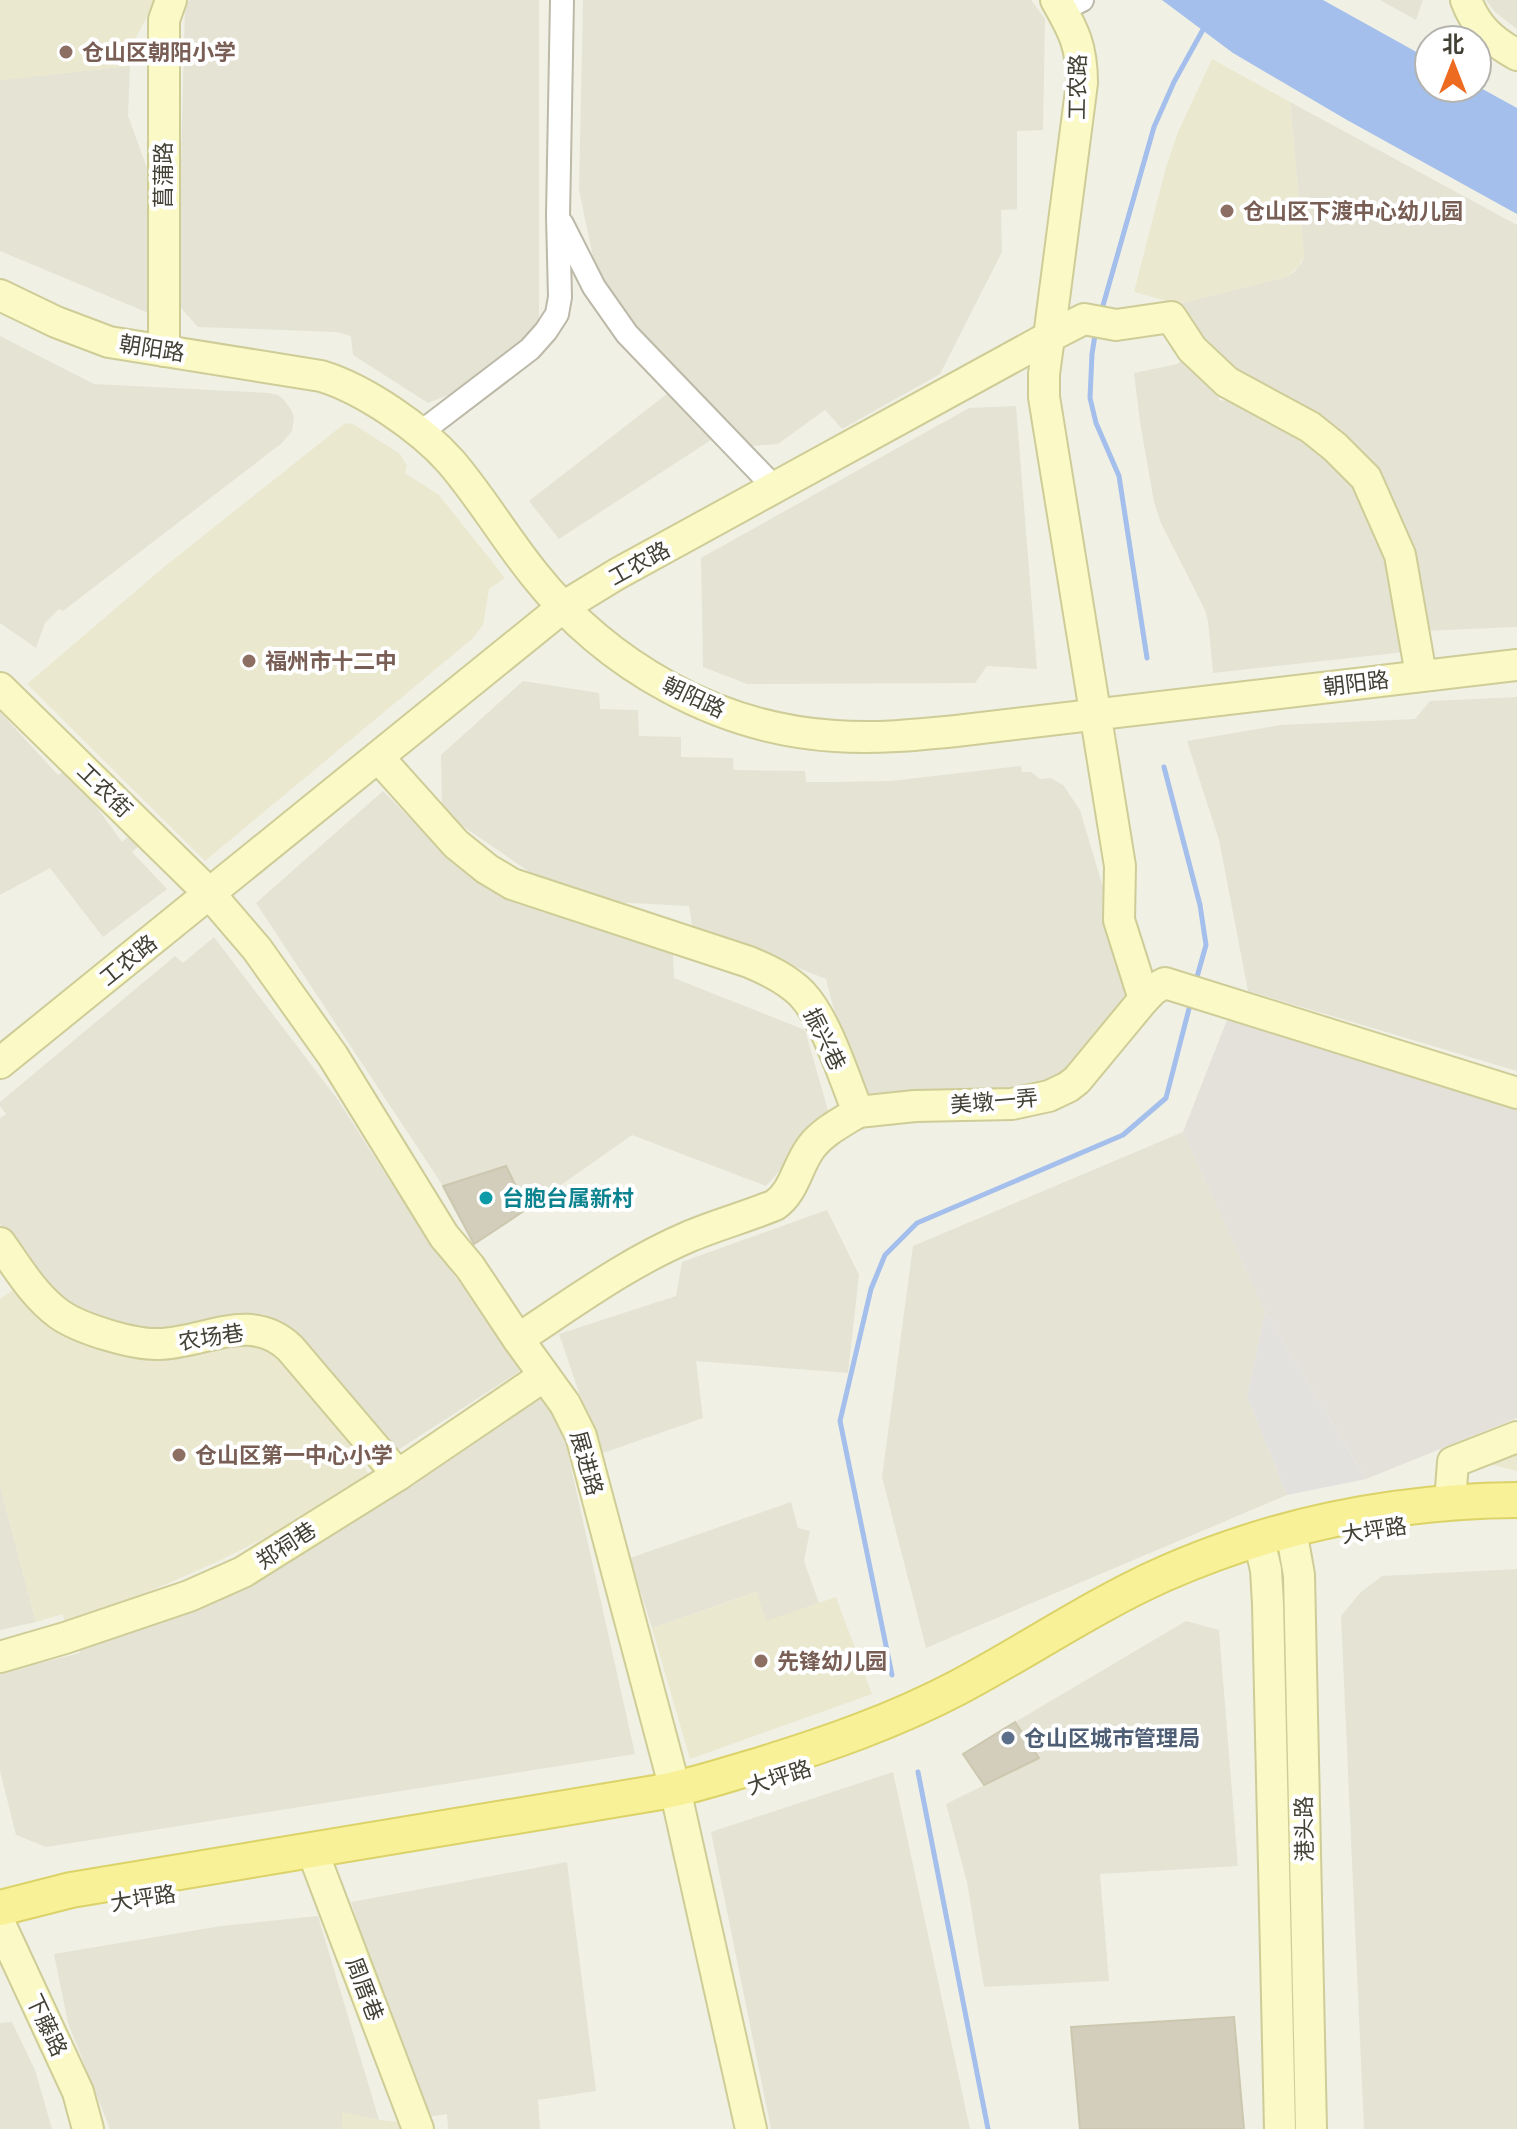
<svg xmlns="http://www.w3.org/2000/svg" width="1517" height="2129" font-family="Figtree,'Noto Sans SC',sans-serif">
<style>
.residential{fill:#e5e3d3}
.industrial{fill:#e3e1da}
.education{fill:#eae8cf}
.parking{fill:#e2e1dd}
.water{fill:#a4bfeb}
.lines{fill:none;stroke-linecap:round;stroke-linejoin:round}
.stream{stroke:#a4bfeb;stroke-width:5}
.building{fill:#d2cebb;stroke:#ccc7af;stroke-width:2}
.street-casing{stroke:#bcb9a8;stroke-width:26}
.secondary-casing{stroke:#cecc97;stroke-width:34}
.primary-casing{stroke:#dbd268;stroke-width:38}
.street{stroke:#fff;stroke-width:22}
.secondary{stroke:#fbf9c5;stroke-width:30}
.primary{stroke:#f8f197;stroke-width:34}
.education-dot{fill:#8d6e63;stroke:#fff;stroke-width:3}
.culture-dot{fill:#0f9aa8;stroke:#fff;stroke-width:3}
.service-dot{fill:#5c6f8a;stroke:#fff;stroke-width:3}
.labels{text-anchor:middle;stroke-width:8;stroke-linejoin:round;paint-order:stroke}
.education-label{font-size:22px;font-weight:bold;fill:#785e54;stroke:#fff;text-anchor:start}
.street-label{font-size:22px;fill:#434035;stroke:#fff}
.culture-label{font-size:22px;font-weight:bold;fill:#0d838f;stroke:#fff;text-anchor:start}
.service-label{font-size:22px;font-weight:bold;fill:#4e5e75;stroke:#fff;text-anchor:start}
</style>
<rect width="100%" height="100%" fill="#f1f0e5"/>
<g class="residential">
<path d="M190,0H539V322L477,384L428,403L353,355L351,336L336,332L198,327L181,308V161L185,6Z"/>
<path d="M583,0H1031L1045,19L1043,130L1017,131V209L1001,210L1002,252L940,374L842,429L825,410L778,444L752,446L667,358L626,325L597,276L579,190Z"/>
<path d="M1380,0H1423L1416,20Z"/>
<path d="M1486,0H1517V29L1495,12Z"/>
<path d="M130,66L128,116L147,168L152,276L151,314L0,251V80Z"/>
<path d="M1290,102L1517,225V627L1424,631L1370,476L1232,375L1181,322L1178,304L1286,277L1294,272L1302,262L1304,255Z"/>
<path d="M0,336L94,384L269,393L278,395L284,400L292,411L294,418L292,431L282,443L63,611L59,609L45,623L36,648L0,623Z"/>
<path d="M1189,355L1219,382V400L1255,404L1345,463L1393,550L1405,652L1213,673L1208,621L1205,610L1161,523L1154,502L1140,422L1134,373L1177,364Z"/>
<path d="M672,390L714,438L559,539L529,501Z"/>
<path d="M1016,406L1037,669L987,666L975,683L747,684L703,667L701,558L969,408Z"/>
<path d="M523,681L599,693L600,709L638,710L639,736L681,737V757L733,758L734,770L805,771L806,782H831L891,781L1021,766L1022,772H1031L1040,779L1051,778L1063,785L1080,810L1135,995L1069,1072L1001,1097L864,1099L837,1022L826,979L692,926L689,906L613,902L537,877L442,812L441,755Z"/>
<path d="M1517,697V1071L1248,991L1219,840L1187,741L1281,725L1415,719L1430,701Z"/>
<path d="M0,712L58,775L68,768L122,842L133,833L142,843L132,852L167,889L103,937L50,868L0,895Z"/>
<path d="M383,791L455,863L500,891L531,905L673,953L674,978L805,1030L829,1114L766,1186L632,1135L527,1209L506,1166L443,1186L256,903Z"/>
<path d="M214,937L338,1100L393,1186L520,1371L398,1450L279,1322L263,1314L209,1324L163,1337L99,1317L79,1310L62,1299L39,1279L0,1224V1118L6,1114L0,1106V1102L175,956L183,963Z"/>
<path d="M1183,1132L1265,1312L1247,1397L1287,1495L926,1648L882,1477L913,1246Z"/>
<path d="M827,1210L859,1275L848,1373L696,1361L703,1418L600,1454L559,1334L676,1296L682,1262Z"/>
<path d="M543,1394L560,1418L635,1754L46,1847L16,1835L0,1771V1673L80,1653L77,1640L226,1593Z"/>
<path d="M0,1486L36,1622L0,1630Z"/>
<path d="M791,1502L798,1528L810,1531L804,1561L819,1603L765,1622L756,1592L652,1628L630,1558Z"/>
<path d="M1517,1569V2129H1364L1341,1616L1360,1593L1382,1576Z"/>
<path d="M1186,1621L1219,1630L1238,1866L1100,1874L1109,1981L984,1987L967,1882L946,1804L1039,1758L1015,1722Z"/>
<path d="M893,1772L970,2129H771L711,1832Z"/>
<path d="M567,1862L596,2091L538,2100L540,2129H448L447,2114L421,2118L351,1902Z"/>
<path d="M318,1916L379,2120L343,2113L342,2129H110L68,2023L54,1954L221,1926Z"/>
<path d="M12,2022L35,2070L52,2129H0V2023Z"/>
</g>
<path class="industrial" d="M1227,1020L1517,1108V1418L1366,1479L1265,1312L1183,1132Z"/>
<g class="education">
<path d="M0,0H156L135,39L130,66L4,80H0Z"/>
<path d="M1212,59L1290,102L1304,255L1298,267L1286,277L1178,304L1134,292L1166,167L1178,132Z"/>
<path d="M349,423L353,424L400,454L407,466L405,473L439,495L505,578L489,589L483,625L473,638L205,861L27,684L164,567L344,424Z"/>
<path d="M16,1288L43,1321L83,1344L173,1355L263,1341L343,1426L373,1483L219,1561L66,1628L63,1614L36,1622L0,1486V1299Z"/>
<path d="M1517,1447V1471L1480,1462Z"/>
<path d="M757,1592L766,1621L836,1597L872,1694L690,1759L652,1628Z"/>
<path d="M342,2112L379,2120L402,2122L403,2129H342Z"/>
</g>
<path class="parking" d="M1265,1312L1366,1479L1287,1495L1247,1397Z"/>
<path class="water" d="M1162,0H1323L1429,59V88H1477V86L1517,108V214L1347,120L1233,53Z"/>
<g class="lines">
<g class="stream">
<path d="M1102,309L1154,127L1174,82L1205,26"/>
<path d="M1095,335L1092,354L1090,398L1096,423L1119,476L1147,658"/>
<path d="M1164,767L1200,905L1206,945L1195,984"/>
<path d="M892,1675L840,1421L871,1289L885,1255L917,1223L1123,1135L1166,1098L1191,1001"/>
<path d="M918,1772L988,2129"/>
</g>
</g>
<g class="building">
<path d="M506,1166L527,1209L474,1244L443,1186Z"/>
<path d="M1015,1722L1039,1758L984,1785L963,1754Z"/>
<path d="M1234,2017L1244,2129H1080L1071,2027Z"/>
</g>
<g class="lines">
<g class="street-casing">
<g id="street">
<path d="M1062,10L1082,0"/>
<path d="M562,224L594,287L627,334L775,488"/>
<path d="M420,433L530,349L546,331L557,314L560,297L558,216L562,0"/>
</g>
</g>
<g class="secondary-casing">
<g id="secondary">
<path d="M1466,0C1476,27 1492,41 1517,55"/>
<path d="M0,295L56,322L109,342L321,376C364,389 421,428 451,462C481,497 505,538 534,574C607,666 718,729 835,736C876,739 916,735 956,731L1517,665"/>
<path d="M164,351V20L171,0"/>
<path d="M0,688L209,893L257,949L333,1056L444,1236L470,1267L518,1339L565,1404L581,1436L675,1789L751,2129"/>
<path d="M378,757L456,844L487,869L512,884L749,962C768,970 787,979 802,994C827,1021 844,1078 858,1112C842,1122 824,1131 812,1146C797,1165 795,1191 775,1205C746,1217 716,1225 688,1237C627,1263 573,1303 518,1339"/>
<path d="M1144,999L1119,920L1120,866L1044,397V374L1049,337L1084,319L1116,325L1171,317L1192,349L1227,382L1310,427L1335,447L1366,478L1400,555L1421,675"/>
<path d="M0,1063L563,607L617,574L1049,337L1082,83C1082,47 1074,31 1056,0"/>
<path d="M858,1112L915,1106L1012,1104L1049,1096L1068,1087L1077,1080L1144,999L1154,989L1165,983L1517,1093"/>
<path d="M0,1243C18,1268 34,1296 59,1314C80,1329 134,1345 159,1344C205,1343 250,1310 290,1348L398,1475"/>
<path d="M1450,1502L1453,1462L1517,1437"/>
<path d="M1291,1530L1299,1575L1311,2129"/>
<path d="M1259,1540L1266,1570L1268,1604L1280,2129"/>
<path d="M0,1657L65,1638L189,1596L243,1572L398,1475L544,1376"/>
<path d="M312,1850L418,2129"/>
<path d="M0,1924L78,2092L88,2129"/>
</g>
</g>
<g class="primary-casing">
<path id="primary" d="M0,1908L71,1890L655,1793C691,1787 725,1775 760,1765C828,1744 894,1721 957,1688C1027,1651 1092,1606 1164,1574C1275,1525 1396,1501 1517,1500"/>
</g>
<use href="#street" class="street"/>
<use href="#secondary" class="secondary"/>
<use href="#primary" class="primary"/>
</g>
<g class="education-dot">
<circle cx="66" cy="52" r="8"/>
<circle cx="1227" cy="211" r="8"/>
<circle cx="249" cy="661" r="8"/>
<circle cx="179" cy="1455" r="8"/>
<circle cx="761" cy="1661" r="8"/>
</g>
<circle class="culture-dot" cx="486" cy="1198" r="8"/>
<circle class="service-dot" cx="1008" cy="1738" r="8"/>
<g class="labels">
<g class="education-label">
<text x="82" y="60">仓山区朝阳小学</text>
<text x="1243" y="219">仓山区下渡中心幼儿园</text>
<text x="265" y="669">福州市十二中</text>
<text x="195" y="1463">仓山区第一中心小学</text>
<text x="777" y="1669">先锋幼儿园</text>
</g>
<g class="street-label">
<text transform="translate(1077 87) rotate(-89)" y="8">工农路</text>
<text transform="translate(163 175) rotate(-90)" y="8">菖蒲路</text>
<text transform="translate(152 348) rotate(9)" y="8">朝阳路</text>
<text transform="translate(639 563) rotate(-29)" y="8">工农路</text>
<text transform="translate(1356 683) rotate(-7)" y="8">朝阳路</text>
<text transform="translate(694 697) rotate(25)" y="8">朝阳路</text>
<text transform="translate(105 790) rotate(44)" y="8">工农街</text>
<text transform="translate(128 960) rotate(-39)" y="8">工农路</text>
<text transform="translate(825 1039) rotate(64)" y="8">振兴巷</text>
<text transform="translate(994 1101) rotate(-5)" y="8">美墩一弄</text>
<text transform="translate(211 1337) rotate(-9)" y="8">农场巷</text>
<text transform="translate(587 1463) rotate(74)" y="8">展进路</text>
<text transform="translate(1374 1530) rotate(-9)" y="8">大坪路</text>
<text transform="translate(286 1545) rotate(-33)" y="8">郑祠巷</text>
<text transform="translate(779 1777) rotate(-18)" y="8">大坪路</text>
<text transform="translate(1304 1829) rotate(-91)" y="8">港头路</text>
<text transform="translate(143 1898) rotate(-9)" y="8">大坪路</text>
<text transform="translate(365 1989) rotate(69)" y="8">周厝巷</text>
<text transform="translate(47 2025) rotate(65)" y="8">下藤路</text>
</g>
<g class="culture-label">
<text x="502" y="1206">台胞台属新村</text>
</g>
<g class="service-label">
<text x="1024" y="1746">仓山区城市管理局</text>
</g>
</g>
<g transform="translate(1453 64)"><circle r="38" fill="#ffffff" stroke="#b4b3ae" stroke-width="2"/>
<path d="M0-6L14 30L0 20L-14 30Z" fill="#ec6b21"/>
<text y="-12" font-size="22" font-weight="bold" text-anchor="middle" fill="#434035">北</text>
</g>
</svg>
